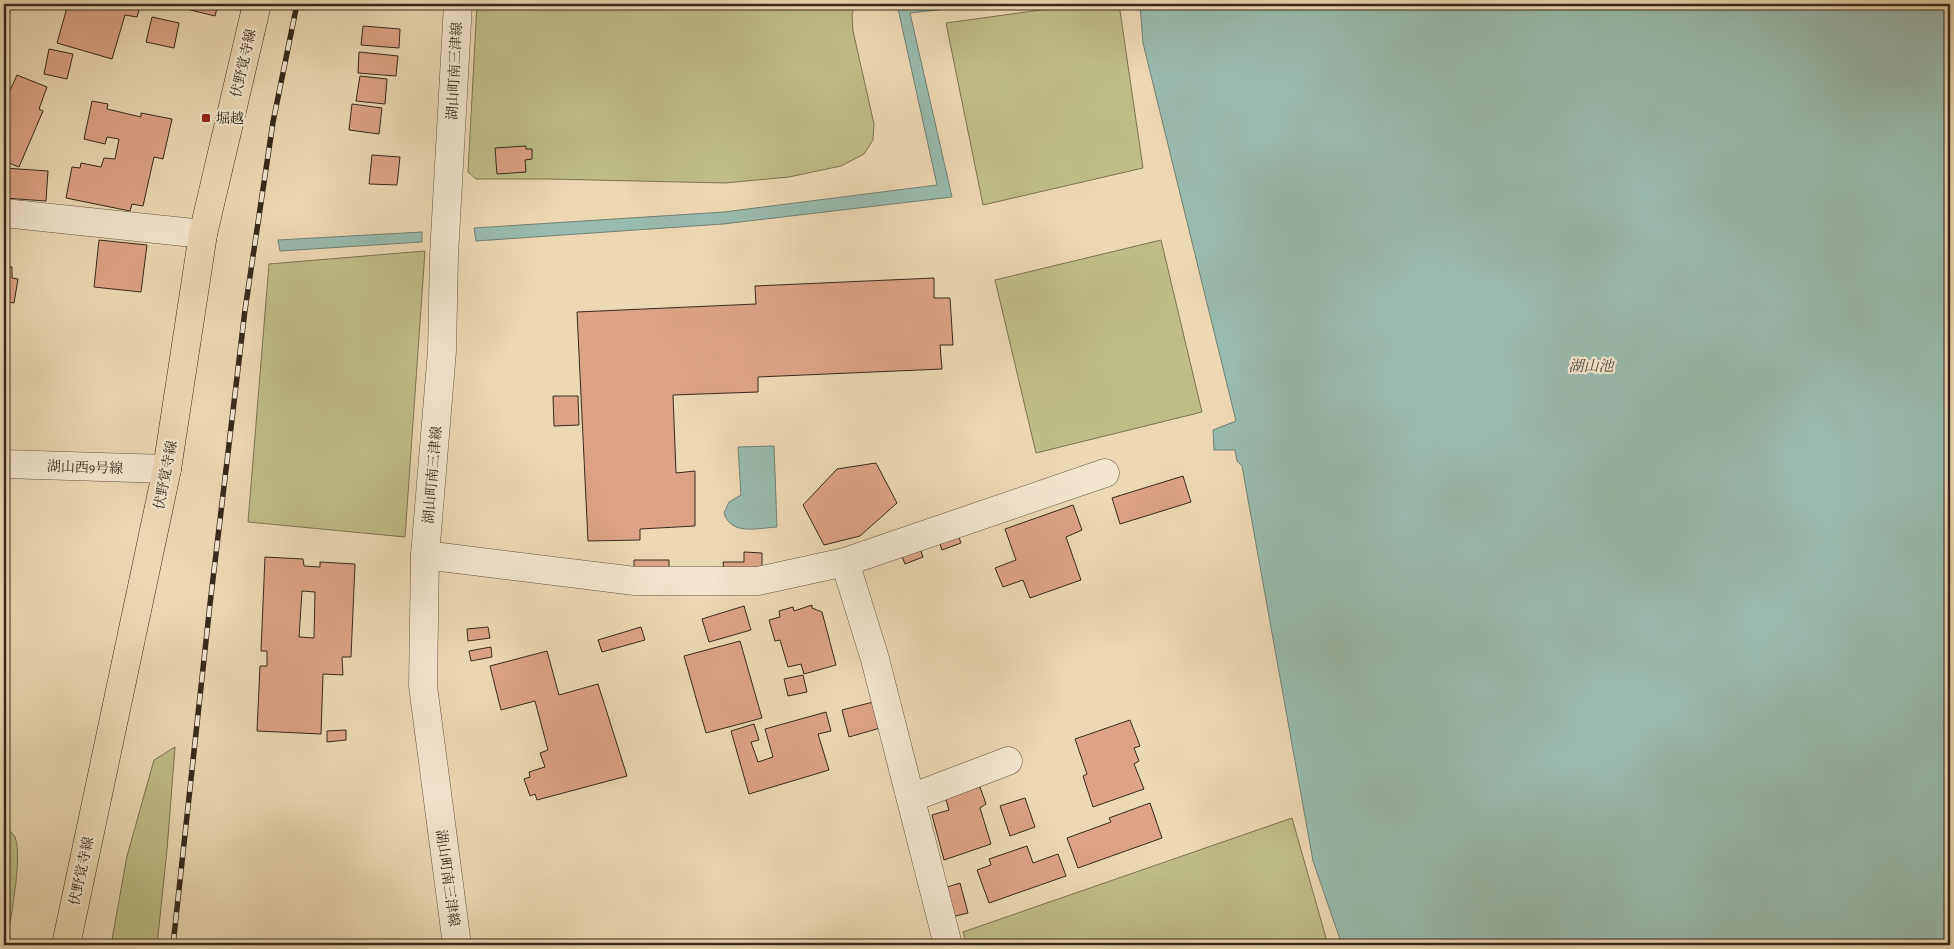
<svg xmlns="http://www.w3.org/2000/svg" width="1954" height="949" font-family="Alegreya,'Noto Serif JP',serif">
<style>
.green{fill:#bebd88;stroke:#7a7451}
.water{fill:#99baae;stroke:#718073}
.building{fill:#dca386;stroke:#362a1a;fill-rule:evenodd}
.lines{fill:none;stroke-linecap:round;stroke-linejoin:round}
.minor-casing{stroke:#645640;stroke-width:29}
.major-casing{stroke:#362a1a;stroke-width:29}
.minor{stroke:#f3e6ce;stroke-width:28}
.major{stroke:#ecd8b3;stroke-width:28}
.rail-casing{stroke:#362a1a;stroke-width:5.5}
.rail{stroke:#f3e6ce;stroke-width:4;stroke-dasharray:11;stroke-linecap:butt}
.poi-dot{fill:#8f2418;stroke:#f3e6ce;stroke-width:2}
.labels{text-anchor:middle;stroke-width:4.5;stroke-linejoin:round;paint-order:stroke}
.street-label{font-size:14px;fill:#362a1a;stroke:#f3e6ce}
.poi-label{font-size:14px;fill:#362a1a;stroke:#f3e6ce;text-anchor:start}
.water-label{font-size:15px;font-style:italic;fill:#4f4e3f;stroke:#f3e6ce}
</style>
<rect width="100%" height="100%" fill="#ecd8b3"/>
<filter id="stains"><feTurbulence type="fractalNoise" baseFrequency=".004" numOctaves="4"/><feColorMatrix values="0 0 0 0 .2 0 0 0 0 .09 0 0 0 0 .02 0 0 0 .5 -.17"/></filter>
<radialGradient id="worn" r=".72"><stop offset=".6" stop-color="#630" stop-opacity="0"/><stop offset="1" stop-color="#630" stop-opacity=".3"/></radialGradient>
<g class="green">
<path d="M477,4H855L852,15L853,31L874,124L873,140L864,154L841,166L789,177L725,183L549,179H476L468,172Z"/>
<path d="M1084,4H1119L1143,168L983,205L946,23Z"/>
<path d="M1161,240L1202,412L1036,453L995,280Z"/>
<path d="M425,251L405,537L248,522L269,264Z"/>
<path d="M175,747L167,850L157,945H111L127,856L154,760Z"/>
<path d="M1292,818L1328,945H967L963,932Z"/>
<path d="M4,826C7,829 13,833 15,837C23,857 10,922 6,945H4Z"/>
</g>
<g class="water">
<path d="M897,4H993L910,13L952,197L723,224L476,241L474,228L724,212L937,185Z"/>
<path d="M1140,4H1950V945H1342L1313,861L1242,466L1237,461L1235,450H1214L1213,430L1236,421L1143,43Z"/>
<path d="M422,232V242L280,251L278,240Z"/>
<path d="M774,446L777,527C758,528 731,536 724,513L729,502L741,495L738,447Z"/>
</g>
<g class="building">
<path d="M68,4H141L137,17L125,15L112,59L57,43Z"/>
<path d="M183,4H218L215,16L182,8Z"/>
<path d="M152,17L179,23L174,48L146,42Z"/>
<path d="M363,26L400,29L399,48L361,45Z"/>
<path d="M49,49L73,54L67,79L44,74Z"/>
<path d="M359,52L398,56L396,76L358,73Z"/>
<path d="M17,75L47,87L39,109L43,111L19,167L4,161V96L7,97Z"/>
<path d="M360,76L387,79L385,104L356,101Z"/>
<path d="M92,101L108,104L107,109L141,117V113L172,119L163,159L154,157L143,206L132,204L130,211L66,198L72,167L80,168L81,163L101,167L104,158L115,159L119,139L107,137L105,144L84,139Z"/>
<path d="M352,104L382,108L379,134L349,130Z"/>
<path d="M526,146V149H532V159L525,160L526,172L497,174L495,148Z"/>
<path d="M372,155L400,157L397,185L369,184Z"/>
<path d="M4,168L48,171L46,201L4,198Z"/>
<path d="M99,240L147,245L141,292L94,287Z"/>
<path d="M4,266L12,267V278L18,279L14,303L8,302L4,335Z"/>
<path d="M934,278V298H950L953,345H940L942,369L758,377V392L673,395L676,473L695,471V526L640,529V540L588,541L577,312L756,304L755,286Z"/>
<path d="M553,396H578L579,425L554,426Z"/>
<path d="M876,463L897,503L860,536L824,545L803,505L837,469Z"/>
<path d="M1183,476L1191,502L1120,524L1112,498Z"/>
<path d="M1073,505L1082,530L1066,537L1081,580L1030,598L1023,580L1003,587L995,568L1016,560L1005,529Z"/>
<path d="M957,532L961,543L942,550L938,539Z"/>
<path d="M919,545L923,557L905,564L900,551Z"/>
<path d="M744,552L762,553V570L724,572L723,562H744Z"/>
<path d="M265,557L303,559L304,566L320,567V562L355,564L351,657H342L343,675L323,674L321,734L257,731L260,666H267V651H261ZM302,591L315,592L314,638L299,637Z"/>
<path d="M634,560H669V570L634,571Z"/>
<path d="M812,605V608L822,612L836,665L804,674L801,664L788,667L780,640L775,641L769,620L780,617L779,611L793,607L794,611Z"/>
<path d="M744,606L751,630L709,642L702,619Z"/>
<path d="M488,627L490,638L468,641L467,629Z"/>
<path d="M641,627L645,640L602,652L598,640Z"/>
<path d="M740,641L762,718L706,733L684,656Z"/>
<path d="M491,647L492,657L471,661L469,651Z"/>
<path d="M547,651L559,695L598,684L627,776L537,800L535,794L530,796L524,779L530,777L529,772L545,767L540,753L548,750L535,701L501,710L490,666Z"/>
<path d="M803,675L807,692L788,696L784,679Z"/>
<path d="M873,702L880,728L849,737L842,710Z"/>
<path d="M826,712L831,731L818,734L829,770L749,794L731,731L754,724L759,740L751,742L758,762L773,757L765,729Z"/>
<path d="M1130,720L1140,746L1134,748L1139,761L1134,764L1144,789L1093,807L1083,776L1087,774L1075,739Z"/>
<path d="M346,730V740L327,742V731Z"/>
<path d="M980,787L986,804L980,808L991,844L944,860L932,815L949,810L945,796Z"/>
<path d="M1025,798L1035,827L1010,836L1000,806Z"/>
<path d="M1150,803L1162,838L1078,868L1067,838L1111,822L1109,818Z"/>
<path d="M1027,846L1033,863L1058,854L1066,876L989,903L977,870L991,865L989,859Z"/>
<path d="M960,883L968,913L951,917L944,888Z"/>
</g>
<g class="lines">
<g class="minor-casing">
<g id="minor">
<path d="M4,213L203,234"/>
<path d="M4,464L167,469"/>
<path d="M425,555L635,581H758L845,562L1105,473"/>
<path d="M845,562L875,659L948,945"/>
<path d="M911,798L1008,761"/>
<path d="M457,945L423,686L425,555L442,351L444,255L458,4"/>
</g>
</g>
<g class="major-casing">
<path id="major" d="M66,945L167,469L203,234L257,4"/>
</g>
<use href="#minor" class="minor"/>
<use href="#major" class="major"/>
<g class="rail-casing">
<path id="rail" d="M173,945L210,604L245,310L273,122L297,4"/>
</g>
<use href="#rail" class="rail"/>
</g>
<rect class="poi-dot" x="201" y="113" width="10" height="10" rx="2.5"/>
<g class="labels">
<g class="street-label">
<text transform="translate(243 63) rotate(-77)" y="5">伏野覚寺線</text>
<text transform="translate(454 71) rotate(-87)" y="5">湖山町南三津線</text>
<text transform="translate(85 467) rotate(2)" y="5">湖山西9号線</text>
<text transform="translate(165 475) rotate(-79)" y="5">伏野覚寺線</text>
<text transform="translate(432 475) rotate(-85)" y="5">湖山町南三津線</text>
<text transform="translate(81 871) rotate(-78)" y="5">伏野覚寺線</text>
<text transform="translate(448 878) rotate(82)" y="5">湖山町南三津線</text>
</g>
<g class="poi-label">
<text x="216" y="123">堀越</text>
</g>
<g class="water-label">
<text x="1591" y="371">湖山池</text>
</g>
</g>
<rect width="1954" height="949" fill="none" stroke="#ecd8b3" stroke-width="20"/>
<rect x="5" y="5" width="1944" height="939" fill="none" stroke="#362a1a" stroke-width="2.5"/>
<rect x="10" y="10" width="1934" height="929" fill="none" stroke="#362a1a"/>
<rect width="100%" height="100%" filter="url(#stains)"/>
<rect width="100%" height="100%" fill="url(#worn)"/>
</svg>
